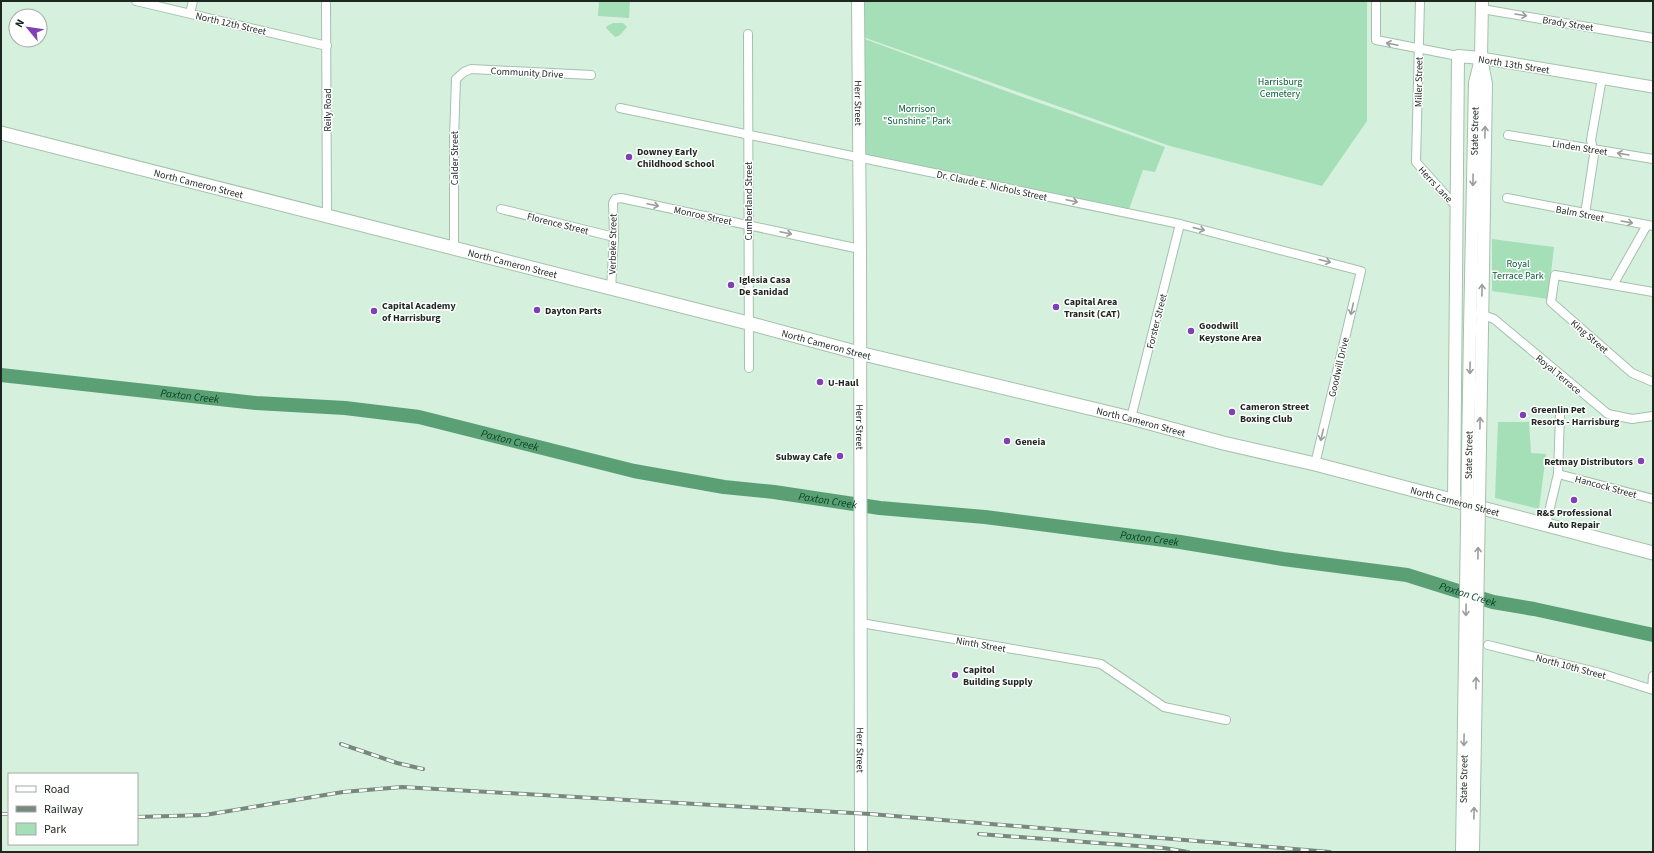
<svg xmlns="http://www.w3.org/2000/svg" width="1654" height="853" font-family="'Source Sans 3',sans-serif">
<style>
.green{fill:#a4dfb8}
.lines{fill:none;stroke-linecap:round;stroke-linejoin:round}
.river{stroke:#5aa074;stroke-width:14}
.minor-casing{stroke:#a6c0ae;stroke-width:10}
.secondary-casing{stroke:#a6c0ae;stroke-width:13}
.primary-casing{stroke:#a6c0ae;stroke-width:14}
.trunk-casing{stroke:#a6c0ae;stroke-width:15}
.minor{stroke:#fff;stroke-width:8}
.secondary{stroke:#fff;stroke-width:11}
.primary{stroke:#fff;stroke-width:12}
.trunk{stroke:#fff;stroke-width:13}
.rail-casing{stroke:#76897c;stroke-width:4}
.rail{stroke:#fff;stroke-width:2.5;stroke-dasharray:8;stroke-linecap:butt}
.primary-bridge-casing{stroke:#a6c0ae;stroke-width:14;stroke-linecap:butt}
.primary-bridge{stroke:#fff;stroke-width:12}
.oneway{stroke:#999e9b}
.poi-dot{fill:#7f40b5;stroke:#fff;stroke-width:1.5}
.labels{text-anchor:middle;stroke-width:3;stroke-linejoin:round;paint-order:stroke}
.street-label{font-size:10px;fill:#1d2720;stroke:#fff}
.park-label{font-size:10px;fill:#005a31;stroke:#fff}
.poi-label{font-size:10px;font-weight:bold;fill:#1d2720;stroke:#fff;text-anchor:start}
.water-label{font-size:11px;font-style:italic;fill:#043f22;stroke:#fff}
</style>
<rect width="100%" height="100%" fill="#d5f0dd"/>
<g class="green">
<path d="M599,1H630L629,18L598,16Z"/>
<path d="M863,1H1367V121L1322,186L1170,146L863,37Z"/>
<path d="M613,23H623L627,27L620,35L615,37L606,28L607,26Z"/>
<path d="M862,38L1014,94L1165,147L1155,172L1143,170L1128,212L1009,184L866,155Z"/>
<path d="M1492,239L1554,247L1548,299L1492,291Z"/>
<path d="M1498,422H1529L1531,453L1546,454L1539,509L1495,498Z"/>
</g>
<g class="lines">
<path class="river" id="s1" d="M1,375L256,403L345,408L419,417L634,471L724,487L774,492L880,508L985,517L1086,530L1180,542L1283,559L1407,575L1493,602L1534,609L1653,635"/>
<g class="minor-casing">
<g id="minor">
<path d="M136,1L327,46"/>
<path d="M1376,1V40L1458,56"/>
<path d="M1420,1L1416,162L1451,201L1457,205"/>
<path d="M326,4L327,217"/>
<path d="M1482,9L1653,38"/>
<path d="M190,13L193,1"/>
<path d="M748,34L749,368"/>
<path d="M620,108L1180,224L1361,271L1315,464"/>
<path d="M1508,135L1653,159"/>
<path d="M1507,198L1653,226"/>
<path d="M501,209L614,237"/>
<path d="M1585,214L1594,155L1591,140L1602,78"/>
<path d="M454,248V138L456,79L464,72L471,69L591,75"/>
<path d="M1613,285L1647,225"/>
<path d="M611,289L614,237L613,203L615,199L621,198L860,249"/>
<path d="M1653,292L1555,275L1551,302L1632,373L1653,382"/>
<path d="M1478,313L1494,319L1608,414L1632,419L1653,416"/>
<path d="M1131,418L1180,224"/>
<path d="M1558,474L1653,499"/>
<path d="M1546,524L1558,474L1560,415"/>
<path d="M861,623L1101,664L1164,707L1226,720"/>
<path d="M1488,645L1600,673L1653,690"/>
<path d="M1652,689L1653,676"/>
</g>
</g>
<g class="secondary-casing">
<path id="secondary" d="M1481,58L1653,87"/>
</g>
<g class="primary-casing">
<g id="primary">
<path id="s2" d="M858,1L860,249L861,852"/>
<path id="s3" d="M1470,329L1475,83L1480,63"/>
<path d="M1482,329L1486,84L1481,58L1482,1"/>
<path d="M1454,501L1458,56L1481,58"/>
</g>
</g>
<g class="trunk-casing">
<g id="trunk">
<path id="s4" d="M1,133L748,323L859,353L1131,418L1223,443L1315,464L1653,553"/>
</g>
</g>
<use href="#minor" class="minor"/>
<use href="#secondary" class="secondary"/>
<use href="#primary" class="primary"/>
<use href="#trunk" class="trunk"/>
<g class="rail-casing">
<g id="rail">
<path d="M341,744L397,763L423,769"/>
<path d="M1,814H9"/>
<path d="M137,817L205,815L343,792L402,787L870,814L1330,852"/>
<path d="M979,834L1164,848L1188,852"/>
</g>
</g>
<use href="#rail" class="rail"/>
<g class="primary-bridge-casing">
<g id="primary-bridge">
<path id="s5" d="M1462,852L1470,329"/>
<path d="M1473,852L1482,329"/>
</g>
</g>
<use href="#primary-bridge" class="primary-bridge"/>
</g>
<defs><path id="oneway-shaft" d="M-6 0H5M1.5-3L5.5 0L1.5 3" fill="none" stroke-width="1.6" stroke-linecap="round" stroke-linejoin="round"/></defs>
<g class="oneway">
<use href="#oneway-shaft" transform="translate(1521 15) rotate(9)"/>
<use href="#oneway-shaft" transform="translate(1392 44) rotate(-168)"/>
<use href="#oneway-shaft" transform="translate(1485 132) rotate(-89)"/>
<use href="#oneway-shaft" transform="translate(1623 154) rotate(-170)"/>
<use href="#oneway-shaft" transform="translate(1473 180) rotate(91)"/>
<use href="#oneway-shaft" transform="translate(1072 201) rotate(12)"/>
<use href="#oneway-shaft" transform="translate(653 205) rotate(12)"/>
<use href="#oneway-shaft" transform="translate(1627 222) rotate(10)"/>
<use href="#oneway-shaft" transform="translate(1199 229) rotate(14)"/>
<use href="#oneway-shaft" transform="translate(786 233) rotate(12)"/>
<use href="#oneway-shaft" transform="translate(1325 261) rotate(14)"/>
<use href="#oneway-shaft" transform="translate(1482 290) rotate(-89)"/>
<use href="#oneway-shaft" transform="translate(1352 309) rotate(103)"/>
<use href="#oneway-shaft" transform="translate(1470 368) rotate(91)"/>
<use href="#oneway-shaft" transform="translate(1480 423) rotate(-89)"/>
<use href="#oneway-shaft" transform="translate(1322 435) rotate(104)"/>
<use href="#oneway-shaft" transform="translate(1478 553) rotate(-89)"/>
<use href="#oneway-shaft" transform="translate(1466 610) rotate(91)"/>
<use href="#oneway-shaft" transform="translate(1476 683) rotate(-89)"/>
<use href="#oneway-shaft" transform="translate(1464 740) rotate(91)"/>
<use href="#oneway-shaft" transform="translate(1474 813) rotate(-89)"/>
</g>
<g class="poi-dot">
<circle cx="629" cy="157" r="4"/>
<circle cx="731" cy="285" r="4"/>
<circle cx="1056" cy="307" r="4"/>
<circle cx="537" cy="310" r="4"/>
<circle cx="374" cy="311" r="4"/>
<circle cx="1191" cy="331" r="4"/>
<circle cx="820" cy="382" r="4"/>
<circle cx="1232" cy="412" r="4"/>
<circle cx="1523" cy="415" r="4"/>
<circle cx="1007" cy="441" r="4"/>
<circle cx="840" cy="456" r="4"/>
<circle cx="1641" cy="461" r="4"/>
<circle cx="1574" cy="500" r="4"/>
<circle cx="955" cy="675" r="4"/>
</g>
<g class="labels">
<g class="street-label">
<text transform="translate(231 23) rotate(13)" y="4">North 12th Street</text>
<text transform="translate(1568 23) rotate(9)" y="4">Brady Street</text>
<text transform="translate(1514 64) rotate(9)" y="4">North 13th Street</text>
<text transform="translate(527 72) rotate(3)" y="4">Community Drive</text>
<text transform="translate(1418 82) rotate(-89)" y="4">Miller Street</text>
<text dy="4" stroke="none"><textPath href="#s2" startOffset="102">Herr Street</textPath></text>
<text transform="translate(327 110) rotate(-90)" y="4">Reily Road</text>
<text dy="4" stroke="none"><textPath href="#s3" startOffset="198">State Street</textPath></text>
<text transform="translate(1580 147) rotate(9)" y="4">Linden Street</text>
<text transform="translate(454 158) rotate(-90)" y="4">Calder Street</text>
<text dy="4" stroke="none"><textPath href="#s4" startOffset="204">North Cameron Street</textPath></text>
<text transform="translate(1436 184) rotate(47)" y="4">Herrs Lane</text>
<text transform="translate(992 185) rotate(12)" y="4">Dr. Claude E. Nichols Street</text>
<text transform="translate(748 201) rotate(-90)" y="4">Cumberland Street</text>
<text transform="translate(1580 213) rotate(11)" y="4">Balm Street</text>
<text transform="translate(703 215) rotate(12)" y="4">Monroe Street</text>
<text transform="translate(558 223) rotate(14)" y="4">Florence Street</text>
<text transform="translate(612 244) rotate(-89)" y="4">Verbeke Street</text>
<text dy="4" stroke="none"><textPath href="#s4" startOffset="528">North Cameron Street</textPath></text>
<text transform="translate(1156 321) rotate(-76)" y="4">Forster Street</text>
<text transform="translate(1590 336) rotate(41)" y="4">King Street</text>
<text dy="4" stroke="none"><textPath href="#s4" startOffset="852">North Cameron Street</textPath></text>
<text transform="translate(1338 367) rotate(-77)" y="4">Goodwill Drive</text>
<text transform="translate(1559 374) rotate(40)" y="4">Royal Terrace</text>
<text dy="4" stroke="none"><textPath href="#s4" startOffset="1176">North Cameron Street</textPath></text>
<text dy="4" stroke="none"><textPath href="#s2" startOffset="426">Herr Street</textPath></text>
<text dy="4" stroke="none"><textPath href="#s5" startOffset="397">State Street</textPath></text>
<text transform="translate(1606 486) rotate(15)" y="4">Hancock Street</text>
<text dy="4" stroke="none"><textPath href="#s4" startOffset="1500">North Cameron Street</textPath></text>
<text transform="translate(981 644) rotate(10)" y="4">Ninth Street</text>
<text transform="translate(1571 666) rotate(15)" y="4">North 10th Street</text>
<text dy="4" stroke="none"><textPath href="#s2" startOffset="749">Herr Street</textPath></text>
<text dy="4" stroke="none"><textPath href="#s5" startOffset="73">State Street</textPath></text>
</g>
<g class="park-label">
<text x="1280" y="85">Harrisburg<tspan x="1280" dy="12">Cemetery</tspan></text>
<text x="917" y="112">Morrison<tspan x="917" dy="12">"Sunshine" Park</tspan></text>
<text x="1518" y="267">Royal<tspan x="1518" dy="12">Terrace Park</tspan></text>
</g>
<g class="poi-label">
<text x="637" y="155">Downey Early<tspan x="637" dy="12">Childhood School</tspan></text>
<text x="739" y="283">Iglesia Casa<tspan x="739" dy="12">De Sanidad</tspan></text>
<text x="1064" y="305">Capital Area<tspan x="1064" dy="12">Transit (CAT)</tspan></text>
<text x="382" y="309">Capital Academy<tspan x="382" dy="12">of Harrisburg</tspan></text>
<text x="545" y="314">Dayton Parts</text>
<text x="1199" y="329">Goodwill<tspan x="1199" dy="12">Keystone Area</tspan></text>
<text x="828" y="386">U-Haul</text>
<text x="1240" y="410">Cameron Street<tspan x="1240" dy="12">Boxing Club</tspan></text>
<text x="1531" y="413">Greenlin Pet<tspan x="1531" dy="12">Resorts - Harrisburg</tspan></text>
<text x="1015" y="445">Geneia</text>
<text x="832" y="460" text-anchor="end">Subway Cafe</text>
<text x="1633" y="465" text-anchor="end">Retmay Distributors</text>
<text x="1574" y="516" text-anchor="middle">R&amp;S Professional<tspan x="1574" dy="12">Auto Repair</tspan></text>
<text x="963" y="673">Capitol<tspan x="963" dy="12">Building Supply</tspan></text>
</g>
<g class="water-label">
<text dy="4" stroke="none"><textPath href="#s1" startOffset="190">Paxton Creek</textPath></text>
<text dy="4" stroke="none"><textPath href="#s1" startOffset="514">Paxton Creek</textPath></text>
<text dy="4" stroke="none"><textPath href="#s1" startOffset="838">Paxton Creek</textPath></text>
<text dy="4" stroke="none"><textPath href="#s1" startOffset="1162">Paxton Creek</textPath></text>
<text dy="4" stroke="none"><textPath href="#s1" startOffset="1486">Paxton Creek</textPath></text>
</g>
</g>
<rect width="1654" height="853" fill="none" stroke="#1d2720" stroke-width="4"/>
<rect x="8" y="773" width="130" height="72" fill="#ffffff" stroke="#a5a9a6"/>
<rect x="16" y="786" width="20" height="6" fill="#ffffff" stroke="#a5a9a6"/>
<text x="44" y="793" font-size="12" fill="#1d2720">Road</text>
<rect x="16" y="806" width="20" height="6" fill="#76897c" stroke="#a5a9a6"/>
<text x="44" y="813" font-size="12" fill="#1d2720">Railway</text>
<rect x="16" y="823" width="20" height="12" fill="#a4dfb8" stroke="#a5a9a6"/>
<text x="44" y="833" font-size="12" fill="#1d2720">Park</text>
<g transform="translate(28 28) rotate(299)"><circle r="19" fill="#ffffff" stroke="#a5a9a6"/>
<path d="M0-3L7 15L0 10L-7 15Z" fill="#7f40b5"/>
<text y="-6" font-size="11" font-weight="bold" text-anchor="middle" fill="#1d2720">N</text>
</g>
</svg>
